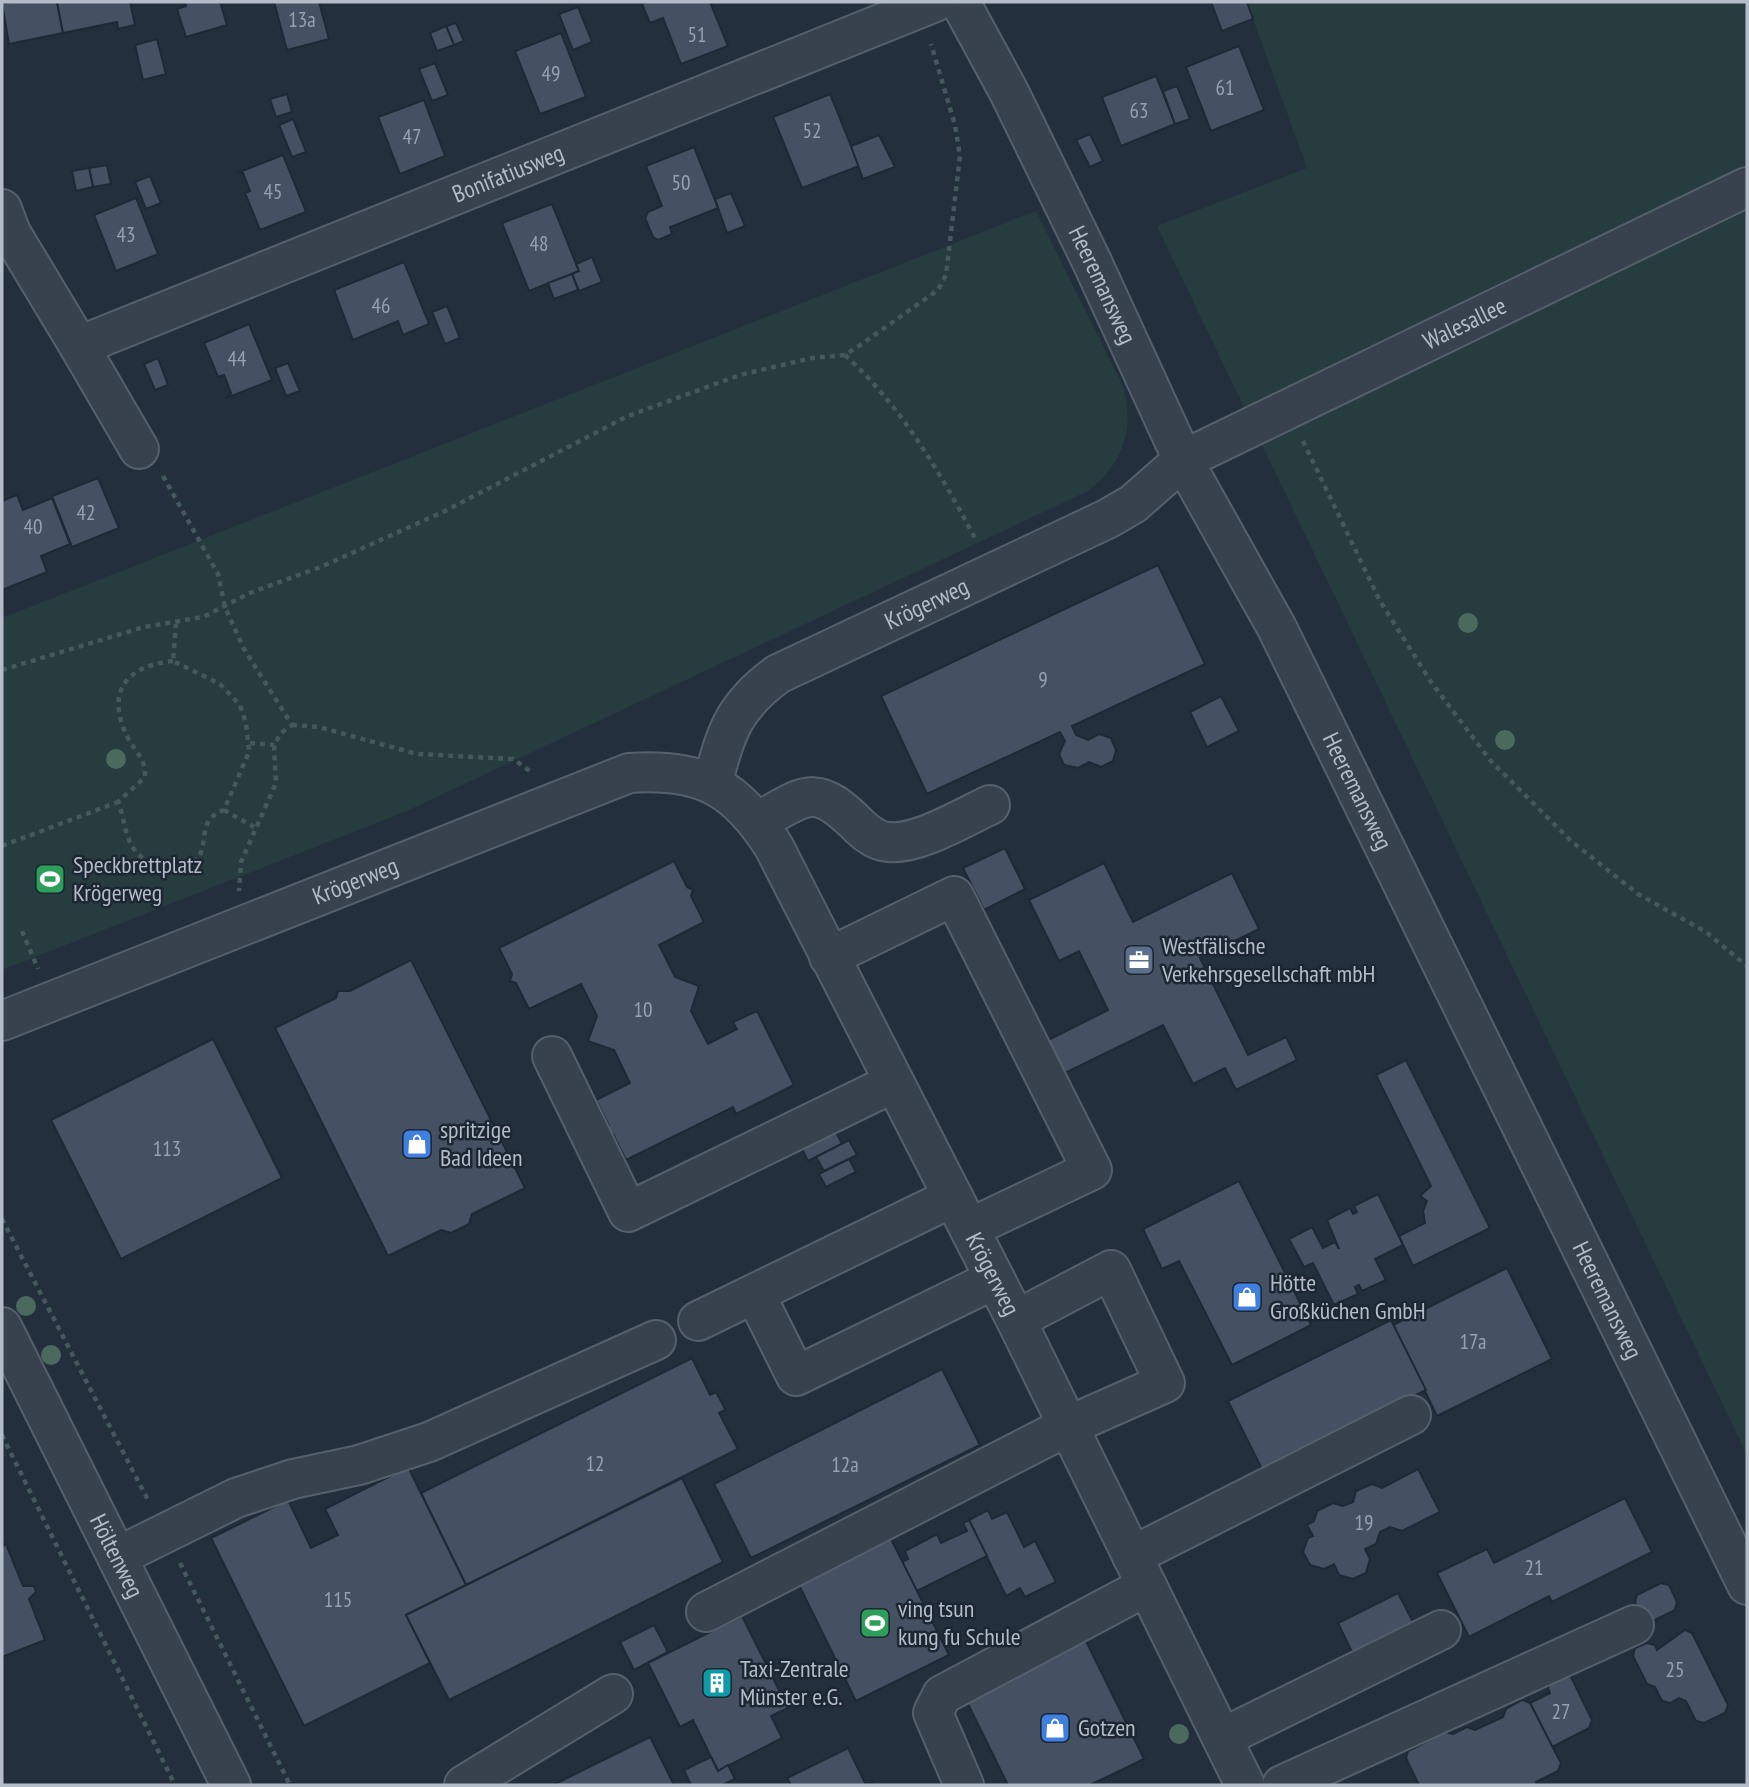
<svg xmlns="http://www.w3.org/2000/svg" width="1749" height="1787" font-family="'PT Sans Narrow',sans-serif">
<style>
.green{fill:#263c3f}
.building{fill:#455162;stroke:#1f2835;stroke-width:2}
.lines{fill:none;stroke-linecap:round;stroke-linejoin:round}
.minor-casing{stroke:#565f6c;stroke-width:42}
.path{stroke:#44595c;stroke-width:4.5;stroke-dasharray:5 5;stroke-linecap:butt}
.minor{stroke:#38414e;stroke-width:38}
.tree{fill:#4b6a5d}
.labels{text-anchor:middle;stroke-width:5;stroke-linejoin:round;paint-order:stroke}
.number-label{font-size:21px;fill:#98a1af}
.street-label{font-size:24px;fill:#b4bcc9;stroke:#1d2633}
.poi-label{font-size:24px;fill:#b4bcc9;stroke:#1d2633;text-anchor:start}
</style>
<rect width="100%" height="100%" fill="#242f3e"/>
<g class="green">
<path d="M1247,2H1747V1455L1157,226L1307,168Z"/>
<path d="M1036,211L1123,386C1135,429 1123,464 1088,491L407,811L2,970V618Z"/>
</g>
<g class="building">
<path d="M10,2H57L63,33L9,44L2,3Z"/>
<path d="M57,2H130L135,25L118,29L117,22L63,33Z"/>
<path d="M185,2H220L227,25L186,37L177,9L186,6Z"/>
<path d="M274,2H319L329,39L287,50Z"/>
<path d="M646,2H710L728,46L681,64L663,18L650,23L642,4Z"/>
<path d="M1211,2H1247L1253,19L1222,31Z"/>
<path d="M578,7L592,42L573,50L559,14Z"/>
<path d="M456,23L464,41L454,45L446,26Z"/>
<path d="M446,26L454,45L437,51L430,33Z"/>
<path d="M561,33L586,97L540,114L515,51Z"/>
<path d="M157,39L166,74L143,80L135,45Z"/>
<path d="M1239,46L1264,110L1211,131L1186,67Z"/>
<path d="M435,63L448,95L432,101L419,69Z"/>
<path d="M1156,76L1175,124L1121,146L1102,97Z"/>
<path d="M1177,86L1190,119L1175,124L1163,91Z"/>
<path d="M287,94L292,112L276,117L270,99Z"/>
<path d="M830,94L859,166L802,188L773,117Z"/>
<path d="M424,100L445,156L400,174L378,117Z"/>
<path d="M293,119L306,152L292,157L279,125Z"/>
<path d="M1090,134L1103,161L1090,167L1076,140Z"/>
<path d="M879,135L895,167L863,179L851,146Z"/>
<path d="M694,147L718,208L670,227L672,234L658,240L653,237L645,218L648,212L662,206L646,166Z"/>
<path d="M283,155L306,212L260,230L245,193L250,191L243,173H237Z"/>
<path d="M107,165L111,184L93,187L89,168Z"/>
<path d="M89,168L93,187L76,191L72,171Z"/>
<path d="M150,176L161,203L146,209L135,182Z"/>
<path d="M731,193L745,226L727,233L715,199Z"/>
<path d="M136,198L158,254L116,271L94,215Z"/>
<path d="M552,204L579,271L529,291L502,223Z"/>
<path d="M592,257L602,282L579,291L572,274L579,271L576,264Z"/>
<path d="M404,262L429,324L403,335L398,321L353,340L334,290Z"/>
<path d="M572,274L578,290L554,299L548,283Z"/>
<path d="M447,306L460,338L445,344L432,312Z"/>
<path d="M249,324L272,380L226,398L231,393L224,375L218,377L204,343Z"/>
<path d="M158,358L168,385L155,390L144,364Z"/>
<path d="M288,363L300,391L286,396L275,368Z"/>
<path d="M98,478L119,528L72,547L52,496Z"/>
<path d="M17,495L23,510L52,498L70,544L41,556L47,572L2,590V501Z"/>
<path d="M1158,565L1205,664L1072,726L1076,735L1088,740L1099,734L1111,738L1116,750L1113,761L1101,767L1089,762L1078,768L1064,765L1059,754L1065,741L1060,732L927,794L881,696Z"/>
<path d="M1221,696L1239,731L1207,747L1190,712Z"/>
<path d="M1005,848L1025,889L984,910L963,868Z"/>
<path d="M674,861L687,887L693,890L691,896L704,922L659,945L675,977L699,986L691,1011L708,1044L737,1029L733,1022L757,1011L794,1085L736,1114L733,1107L626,1160L613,1134L606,1132L609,1126L596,1100L630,1083L614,1050L588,1041L597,1016L581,984L529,1009L516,983L510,981L512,974L499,948Z"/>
<path d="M1104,863L1133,922L1232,873L1259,929L1200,958L1248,1055L1286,1037L1297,1060L1236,1090L1225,1068L1193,1084L1163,1025L1065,1073L1048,1040L1108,1010L1079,951L1059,961L1029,900Z"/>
<path d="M411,960L525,1188L472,1214L469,1224L451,1233L441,1230L388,1256L275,1028L336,998L338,991H350Z"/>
<path d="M213,1039L282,1178L121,1259L51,1120Z"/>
<path d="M1406,1060L1490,1228L1413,1266L1399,1236L1425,1223L1423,1211L1427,1201L1420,1196L1431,1186L1376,1075Z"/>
<path d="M835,1130L842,1144L808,1161L801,1147Z"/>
<path d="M849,1140L857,1155L824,1171L816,1157Z"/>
<path d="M849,1159L856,1172L826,1187L819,1174Z"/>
<path d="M1239,1181L1311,1325L1232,1365L1179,1261L1162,1269L1143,1229Z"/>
<path d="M1378,1194L1403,1245L1375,1259L1386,1280L1362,1291L1359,1285L1355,1287L1358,1294L1334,1305L1313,1263L1304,1267L1289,1239L1312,1227L1323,1248L1335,1242L1339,1249L1327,1220L1350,1208L1353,1214L1357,1212L1354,1206Z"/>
<path d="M1507,1268L1552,1359L1437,1416L1393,1325Z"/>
<path d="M1391,1320L1426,1390L1263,1471L1228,1401Z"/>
<path d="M692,1358L710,1395L716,1392L723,1405L725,1410L719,1413L738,1449L466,1585L421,1493Z"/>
<path d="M942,1369L980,1445L751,1558L714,1484Z"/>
<path d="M408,1467L466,1585L406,1615L430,1663L304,1726L211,1538L288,1500L311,1548L338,1535L325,1509Z"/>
<path d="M1418,1469L1440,1512L1402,1531L1390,1527L1380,1532L1376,1544L1365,1549L1370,1559L1366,1573L1353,1579L1339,1575L1334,1564L1324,1569L1310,1565L1303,1552L1308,1538L1313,1536L1307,1525L1314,1521L1317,1511L1333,1503L1343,1506L1353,1502L1356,1491L1372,1484L1382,1488Z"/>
<path d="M682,1478L723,1562L449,1700L406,1615Z"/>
<path d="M1625,1498L1652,1552L1552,1602L1549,1596L1469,1637L1437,1573L1487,1549L1494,1563Z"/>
<path d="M988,1510L992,1519L1007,1512L1024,1547L1035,1541L1056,1582L1025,1597L1020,1588L1006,1596L969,1520Z"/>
<path d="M969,1520L987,1556L917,1591L902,1562L908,1559L905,1551L937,1534L941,1543L967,1531L963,1523Z"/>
<path d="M891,1539L949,1655L856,1701L799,1585Z"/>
<path d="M6,1544L23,1586H34L36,1592L29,1599L45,1640L2,1657V1546Z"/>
<path d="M1661,1583L1669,1585L1677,1602L1675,1610L1651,1622L1643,1619L1635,1602L1637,1595Z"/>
<path d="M1398,1593L1413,1622L1352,1652L1338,1623Z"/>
<path d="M742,1616L788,1708L771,1716L782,1738L718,1771L693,1720L680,1727L648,1663Z"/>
<path d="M654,1625L668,1652L634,1670L620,1642Z"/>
<path d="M1685,1630L1692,1633L1728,1705L1725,1713L1704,1723L1696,1721L1686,1701L1679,1698L1670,1703L1662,1701L1655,1687L1647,1684L1633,1656L1635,1648L1647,1643L1655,1645L1657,1650Z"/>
<path d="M1085,1639L1144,1759L1090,1785H1008L965,1698Z"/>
<path d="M1563,1674L1571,1677L1592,1720L1589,1728L1552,1747L1530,1703L1550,1693L1548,1688L1550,1680Z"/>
<path d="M1522,1700L1530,1703L1552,1746L1561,1763L1558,1771L1536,1782L1537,1785H1419L1406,1758L1408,1751L1445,1732L1453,1734L1467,1727L1475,1730L1503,1717L1506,1709Z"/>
<path d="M650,1737L674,1785H553Z"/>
<path d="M848,1748L866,1785L873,1782L874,1785H791L787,1778Z"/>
<path d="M711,1757L718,1771L728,1765L735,1779L722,1785H691L684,1770Z"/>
</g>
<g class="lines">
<g class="minor-casing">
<g id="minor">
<path id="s1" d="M960,2L1009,92L1092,262L1183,460L1277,628L1747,1585"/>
<path id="s2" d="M2,209L11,233L79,346L935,2"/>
<path d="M79,346L139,449"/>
<path id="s3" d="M713,782C725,732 735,705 778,674L1107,519L1133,504L1183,460L1747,187"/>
<path d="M758,822C808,793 816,783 860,827C867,834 879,842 889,842C918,845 964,817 990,805"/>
<path d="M829,957L954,896L1092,1170L970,1228"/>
<path id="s4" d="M2,1021L629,773C700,768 736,786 774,847L1016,1320L1245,1785"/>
<path d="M552,1056L628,1212L893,1083"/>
<path d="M755,1294L796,1376L995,1279"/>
<path d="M698,1321L953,1197"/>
<path id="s5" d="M2,1327L231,1785"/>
<path d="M1132,1556L1411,1415"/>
<path d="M117,1557L236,1498L293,1479L359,1465L429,1442L656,1340"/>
<path d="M706,1612L1068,1426L1165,1383L1111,1270L1016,1320"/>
<path d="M1222,1738L1441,1630"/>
<path d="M464,1785L613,1694"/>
<path d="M964,1785L933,1713L942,1695L1147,1586"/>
<path d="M1282,1785L1634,1625"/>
</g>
</g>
<g class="path">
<path d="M845,355C903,408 941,474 977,542"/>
<path d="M1303,441L1380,601L1431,682L1490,760L1571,841L1638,894L1706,932L1747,966"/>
<path d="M163,476L218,574L225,607L244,649L292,725L281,733L274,745L276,783L241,862L239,891"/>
<path d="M173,661C125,666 105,693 128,738C136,753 146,759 145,777L118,802C124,816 124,831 131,844C140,863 174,879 193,863C213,847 193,821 224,810L249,752L246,723L240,705L220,684L173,661L176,624"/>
<path d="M2,670L144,627L203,617L250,593L323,566L445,511L628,416L740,375L812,358L845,355L856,348L938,290L946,275L960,156L955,125L931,44"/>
<path d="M292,725L319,727L417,754L513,759L531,772"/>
<path d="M250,743L274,745"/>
<path d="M224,810L254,827"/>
<path d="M2,846L118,802"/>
<path d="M22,931L38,969"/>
<path d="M2,1219L149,1502"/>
<path d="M2,1435L175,1785"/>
<path d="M180,1563L290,1785"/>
</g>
<use href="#minor" class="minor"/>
</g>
<g class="tree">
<circle cx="1468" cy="623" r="10"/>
<circle cx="1505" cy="740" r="10"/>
<circle cx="116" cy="759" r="10"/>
<circle cx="26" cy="1306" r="10"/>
<circle cx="51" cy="1355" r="10"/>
<circle cx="1179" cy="1734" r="10"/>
</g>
<defs>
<g id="stadium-square" transform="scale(1.575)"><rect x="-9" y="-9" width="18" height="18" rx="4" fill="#2e9e5b" stroke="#1d2633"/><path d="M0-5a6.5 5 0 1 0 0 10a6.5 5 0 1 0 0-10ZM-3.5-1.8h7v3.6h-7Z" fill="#fff"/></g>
<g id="office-square" transform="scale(1.575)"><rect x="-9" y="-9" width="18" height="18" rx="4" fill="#5c6f8a" stroke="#1d2633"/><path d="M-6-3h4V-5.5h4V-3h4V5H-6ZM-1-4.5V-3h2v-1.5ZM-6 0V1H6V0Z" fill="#fff"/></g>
<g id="shop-square" transform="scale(1.575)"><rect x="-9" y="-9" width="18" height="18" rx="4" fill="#3f7fe0" stroke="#1d2633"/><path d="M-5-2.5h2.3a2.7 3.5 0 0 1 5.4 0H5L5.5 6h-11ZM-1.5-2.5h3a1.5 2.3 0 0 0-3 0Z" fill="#fff"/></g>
<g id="building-square" transform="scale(1.575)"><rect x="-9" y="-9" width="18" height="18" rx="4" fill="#0f9aa8" stroke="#1d2633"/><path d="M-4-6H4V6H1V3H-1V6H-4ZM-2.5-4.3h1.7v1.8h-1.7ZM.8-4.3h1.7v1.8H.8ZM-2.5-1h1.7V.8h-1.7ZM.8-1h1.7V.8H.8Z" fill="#fff"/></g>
</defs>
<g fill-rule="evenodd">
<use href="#stadium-square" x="50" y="879"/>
<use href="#office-square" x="1139" y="960"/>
<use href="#shop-square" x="417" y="1144"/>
<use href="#shop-square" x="1247" y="1297"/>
<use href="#stadium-square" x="875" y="1623"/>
<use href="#building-square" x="717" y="1683"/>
<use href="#shop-square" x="1055" y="1728"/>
</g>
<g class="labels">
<g class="number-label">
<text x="302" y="27">13a</text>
<text x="697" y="42">51</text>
<text x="551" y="81">49</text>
<text x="1225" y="95">61</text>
<text x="1139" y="118">63</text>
<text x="812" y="138">52</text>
<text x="412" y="144">47</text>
<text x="681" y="190">50</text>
<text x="273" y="199">45</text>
<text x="126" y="242">43</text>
<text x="539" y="251">48</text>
<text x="381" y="313">46</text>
<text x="237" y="366">44</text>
<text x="86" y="520">42</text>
<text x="33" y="534">40</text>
<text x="1043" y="687">9</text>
<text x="643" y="1017">10</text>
<text x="167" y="1156">113</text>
<text x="1473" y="1349">17a</text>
<text x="595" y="1471">12</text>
<text x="845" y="1472">12a</text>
<text x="1364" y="1530">19</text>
<text x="1534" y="1575">21</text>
<text x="338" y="1607">115</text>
<text x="1675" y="1677">25</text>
<text x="1561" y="1719">27</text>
</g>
<g class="street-label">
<text dy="8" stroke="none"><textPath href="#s2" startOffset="620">Bonifatiusweg</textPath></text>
<text dy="8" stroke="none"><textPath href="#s1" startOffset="317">Heeremansweg</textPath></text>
<text dy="8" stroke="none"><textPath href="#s3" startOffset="903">Walesallee</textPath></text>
<text dy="8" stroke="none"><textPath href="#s3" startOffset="294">Krögerweg</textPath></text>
<text dy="8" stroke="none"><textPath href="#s1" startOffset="884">Heeremansweg</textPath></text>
<text dy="8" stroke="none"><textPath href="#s4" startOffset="380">Krögerweg</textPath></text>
<text dy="8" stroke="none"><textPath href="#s4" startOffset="1328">Krögerweg</textPath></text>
<text dy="8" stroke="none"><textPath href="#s1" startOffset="1451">Heeremansweg</textPath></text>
<text dy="8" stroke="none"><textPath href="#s5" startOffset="256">Höltenweg</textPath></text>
</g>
<g class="poi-label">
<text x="73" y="873">Speckbrettplatz<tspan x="73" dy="28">Krögerweg</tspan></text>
<text x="1162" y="954">Westfälische<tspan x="1162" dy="28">Verkehrsgesellschaft mbH</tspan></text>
<text x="440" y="1138">spritzige<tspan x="440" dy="28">Bad Ideen</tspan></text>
<text x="1270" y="1291">Hötte<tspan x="1270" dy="28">Großküchen GmbH</tspan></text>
<text x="898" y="1617">ving tsun<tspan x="898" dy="28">kung fu Schule</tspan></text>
<text x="740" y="1677">Taxi-Zentrale<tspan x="740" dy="28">Münster e.G.</tspan></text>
<text x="1078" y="1736">Gotzen</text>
</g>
</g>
<rect width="1749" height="1787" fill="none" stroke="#b4bcc9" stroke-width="7"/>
</svg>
